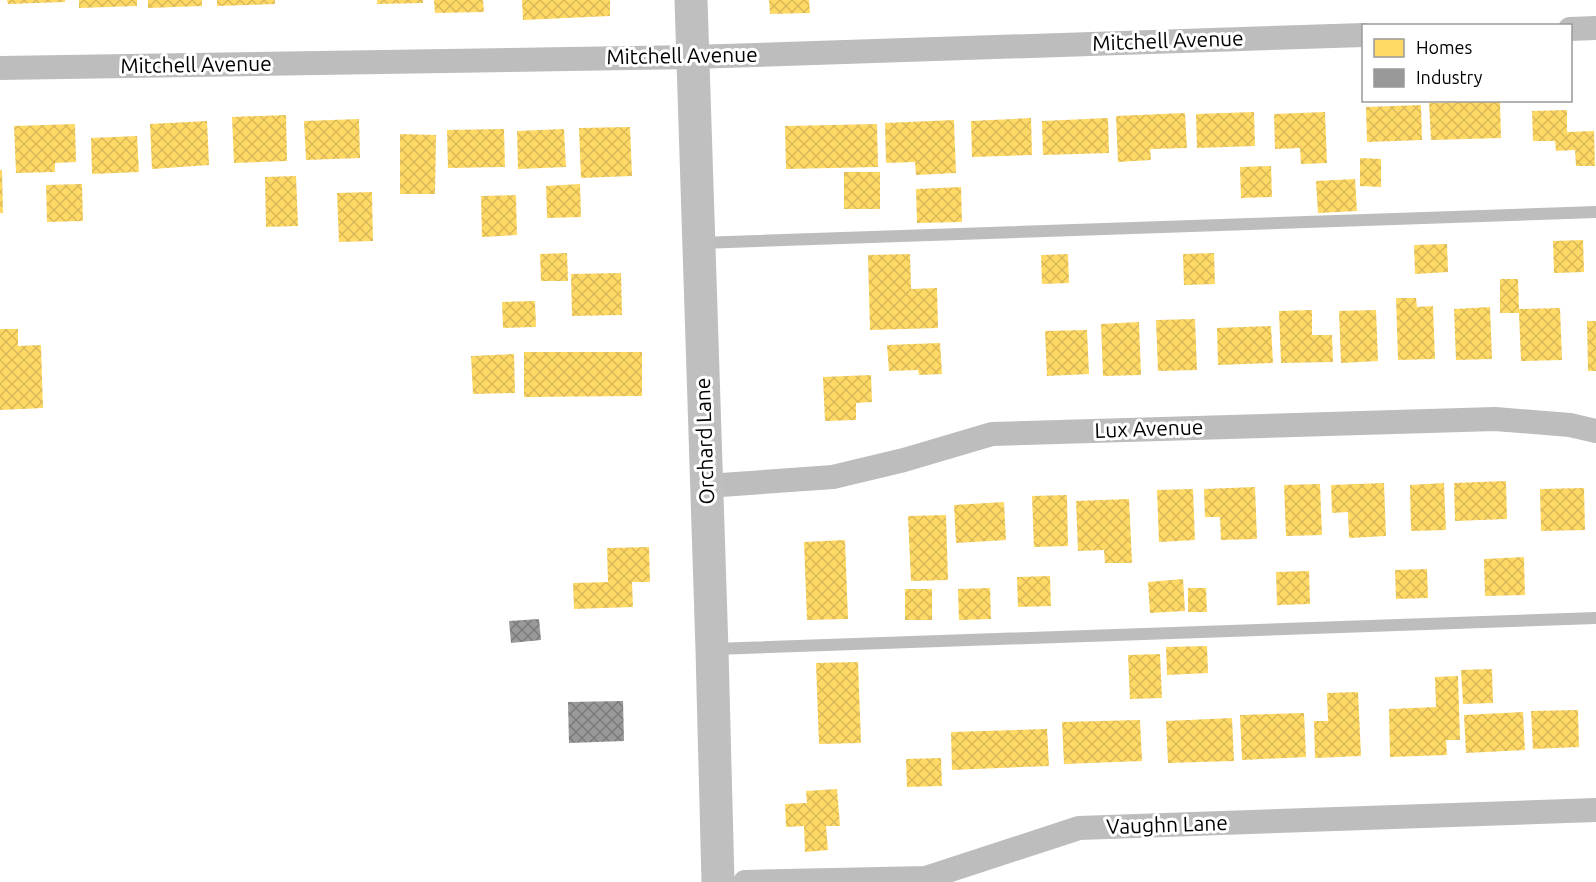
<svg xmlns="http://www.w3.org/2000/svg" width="1596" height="882" font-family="Ubuntu,sans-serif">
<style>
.homes{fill:url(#homes-cross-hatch)}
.industry{fill:url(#industry-cross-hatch)}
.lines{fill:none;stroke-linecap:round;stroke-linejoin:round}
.lane{stroke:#bdbdbd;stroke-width:12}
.street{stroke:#bdbdbd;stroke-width:24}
.secondary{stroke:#bfbfbf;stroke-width:33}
.labels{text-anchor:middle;stroke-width:6;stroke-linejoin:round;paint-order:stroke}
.street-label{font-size:21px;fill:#000;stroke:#fff}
</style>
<defs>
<pattern id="homes-cross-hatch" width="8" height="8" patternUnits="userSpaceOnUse" patternTransform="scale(1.5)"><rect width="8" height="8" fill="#ffd966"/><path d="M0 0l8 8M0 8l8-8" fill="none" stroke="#d9b857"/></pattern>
<pattern id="industry-cross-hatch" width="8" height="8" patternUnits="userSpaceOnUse" patternTransform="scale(1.5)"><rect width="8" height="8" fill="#999"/><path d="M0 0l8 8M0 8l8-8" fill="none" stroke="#7a7a7a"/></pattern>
</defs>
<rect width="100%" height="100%" fill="#fff"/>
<g class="homes">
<path d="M7,0H65V2L8,4Z"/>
<path d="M79,0H137V6L79,8Z"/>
<path d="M148,0H202V6L148,8Z"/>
<path d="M217,0H275V4L217,6Z"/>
<path d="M377,0H423V3L377,4Z"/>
<path d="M434,0H483L484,12L435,13Z"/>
<path d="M522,0H610V16L523,20Z"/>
<path d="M769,0H809L810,13L770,14Z"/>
<path d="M1500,101L1501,138L1431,140L1429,103Z"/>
<path d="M1421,105L1422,140L1367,142L1366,107Z"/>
<path d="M1567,110V132L1594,131L1595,166H1576L1575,150L1556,151L1555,141H1533L1532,111Z"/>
<path d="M1254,112L1255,146L1197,148L1196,114Z"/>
<path d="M1325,112L1327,163L1301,164L1300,148L1275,149L1274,114Z"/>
<path d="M1185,113L1187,148L1150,149L1151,160L1118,162L1116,116Z"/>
<path d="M286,115L287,161L234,163L232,117Z"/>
<path d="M1031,118L1032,155L972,157L971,121Z"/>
<path d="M1108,118L1109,153L1043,155L1042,121Z"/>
<path d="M359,119L360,158L306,160L304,121Z"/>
<path d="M954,120L956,173L916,175L915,162L886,163L885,123Z"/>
<path d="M207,121L209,165L152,169L150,124Z"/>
<path d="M75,124L76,162L55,163V172L16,173L14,126Z"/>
<path d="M877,124L878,167L786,169L785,126Z"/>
<path d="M630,127L632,176L581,178L579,128Z"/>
<path d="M504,129L505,167L448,168L447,130Z"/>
<path d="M564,129L566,167L518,169L517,131Z"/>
<path d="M400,134L436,135L435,194H400Z"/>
<path d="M137,136L139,172L92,174L91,138Z"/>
<path d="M1360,158L1381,159V187L1360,186Z"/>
<path d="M1271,166L1272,197L1241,198L1240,167Z"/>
<path d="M0,170H2L3,213H0Z"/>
<rect x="844" y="172" width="36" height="37"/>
<path d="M296,176L298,226L266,227L265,177Z"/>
<path d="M1355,179L1357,211L1318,213L1316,181Z"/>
<path d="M82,184L83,221L47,222L46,185Z"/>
<path d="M580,184L581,217L547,218L546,186Z"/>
<path d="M961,187L962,222L917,223L916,189Z"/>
<path d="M372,192L373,241L339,242L337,193Z"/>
<path d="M516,195L517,235L482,237L481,196Z"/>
<path d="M1583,240L1584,272L1554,273L1553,241Z"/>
<path d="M1447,244L1448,272L1415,274L1414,245Z"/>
<path d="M567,253L568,281H541L540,254Z"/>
<path d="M1214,253L1215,284L1184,285L1183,254Z"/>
<path d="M910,254L911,289L937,288L938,328L870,330L868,255Z"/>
<path d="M1068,254L1069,283L1042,284L1041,255Z"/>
<path d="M621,273L622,315L572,316L571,274Z"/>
<path d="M1500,279H1518L1519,309L1560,308L1562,360L1521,361L1519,313H1500Z"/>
<path d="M1396,298H1416L1417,307L1433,306L1435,359L1398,360Z"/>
<path d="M535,301L536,327L503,328L502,302Z"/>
<path d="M1490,307L1492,359L1456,360L1454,309Z"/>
<path d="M1312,310V335H1332L1333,362L1281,363L1279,311Z"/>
<path d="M1376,310L1378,361L1341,363L1339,311Z"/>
<path d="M1195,319L1197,370L1158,371L1156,320Z"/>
<path d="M1587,321H1596V371H1588Z"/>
<path d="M1139,322L1141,375L1103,376L1101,324Z"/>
<path d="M1271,326L1273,363L1218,365L1217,328Z"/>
<path d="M0,329H18V346L41,345L43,408L0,410Z"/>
<path d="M1087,330L1089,374L1047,376L1045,331Z"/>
<path d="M940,343L942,374L919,375L918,370L889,371L887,345Z"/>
<path d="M524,352H642V396L524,397Z"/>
<path d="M514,354L515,393L473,394L471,356Z"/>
<path d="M871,375L872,402L856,403V420L825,421L823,377Z"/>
<path d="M1506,481L1507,519L1455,521L1454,483Z"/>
<path d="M1384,483L1386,536L1349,538L1348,512L1332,513L1331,485Z"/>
<path d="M1444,483L1446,530L1411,531L1410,485Z"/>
<path d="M1320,484L1322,535L1286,536L1284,485Z"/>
<path d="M1255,487L1257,539L1221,540L1220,517H1205L1204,489Z"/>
<path d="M1584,488L1585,530L1541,531L1540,489Z"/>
<path d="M1193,489L1195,540L1159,542L1157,490Z"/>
<path d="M1067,495L1068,546L1034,547L1032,496Z"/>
<path d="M1129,499L1132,563H1105L1104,550L1078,551L1076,501Z"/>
<path d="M1004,502L1006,540L956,543L954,505Z"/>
<path d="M946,515L948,580L911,581L908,516Z"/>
<path d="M845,540L848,619L807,620L804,542Z"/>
<path d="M649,547L650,582H632L633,607L574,609L573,583L608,582L607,548Z"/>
<path d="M1524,557L1525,595L1485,596L1484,559Z"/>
<path d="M1427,569L1428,598L1396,599L1395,570Z"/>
<path d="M1309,571L1310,604L1277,605L1276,572Z"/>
<path d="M1050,576L1051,606L1018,607L1017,577Z"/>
<path d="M1183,579L1185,611L1150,613L1148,582Z"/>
<path d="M990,588L991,619L959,620L958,589Z"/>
<path d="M1188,588H1206L1207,612H1188Z"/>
<rect x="905" y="589" width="27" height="31"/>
<path d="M1207,646L1208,673L1167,675L1166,647Z"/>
<path d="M1160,654L1162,698L1130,699L1128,655Z"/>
<path d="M858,662L861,743L819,744L816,663Z"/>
<path d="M1492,669L1493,703L1463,704L1461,670Z"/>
<path d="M1458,676L1460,740H1446L1447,755L1390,757L1389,709L1436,707L1435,677Z"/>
<path d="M1358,692L1361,756L1315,758L1314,721H1328L1327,693Z"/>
<path d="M1578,710L1579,747L1533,749L1531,711Z"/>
<path d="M1523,712L1525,750L1466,753L1464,715Z"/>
<path d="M1304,713L1306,757L1242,760L1240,715Z"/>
<path d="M1232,718L1234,761L1168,763L1166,721Z"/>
<path d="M1140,720L1142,761L1064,764L1062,722Z"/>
<path d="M1047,729L1049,766L952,770L951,732Z"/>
<path d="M941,758L942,786L907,787L906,759Z"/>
<path d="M837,789L840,826H826L828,850L805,852L804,826L786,827L785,804L807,803L806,791Z"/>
</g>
<g class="industry">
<path d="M539,619L541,640L511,643L509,621Z"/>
<path d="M623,701L624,741L569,743L568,702Z"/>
</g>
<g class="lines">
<g class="lane">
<path d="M700,243L1596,212"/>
<path d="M714,649L1596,618"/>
</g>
<g class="street">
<path d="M1570,29L1596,28"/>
<path d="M0,68L692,57L1364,35"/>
<path d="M707,486L833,477L904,460L992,434L1495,419L1570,425L1596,431"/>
<path d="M745,882L926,878L1079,828L1596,810"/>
</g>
<path class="secondary" d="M691,0L712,650L718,882"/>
</g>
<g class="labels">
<g class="street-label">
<text transform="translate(1168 41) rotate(-2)" y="7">Mitchell Avenue</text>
<text transform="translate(682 56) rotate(-1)" y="7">Mitchell Avenue</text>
<text transform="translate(196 65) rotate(-1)" y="7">Mitchell Avenue</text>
<text transform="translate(1149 429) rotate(-2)" y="7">Lux Avenue</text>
<text transform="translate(705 441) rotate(-92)" y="7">Orchard Lane</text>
<text transform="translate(1167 825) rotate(-2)" y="7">Vaughn Lane</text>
</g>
</g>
<rect x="1362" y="24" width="210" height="78" fill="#ffffff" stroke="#999999" stroke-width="1.5"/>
<rect x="1374" y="39" width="30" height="18" fill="#ffd966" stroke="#999999" stroke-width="1.5"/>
<text x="1416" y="54" font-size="18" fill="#000000">Homes</text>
<rect x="1374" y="69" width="30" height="18" fill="#999999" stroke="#999999" stroke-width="1.5"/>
<text x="1416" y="84" font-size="18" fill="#000000">Industry</text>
</svg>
